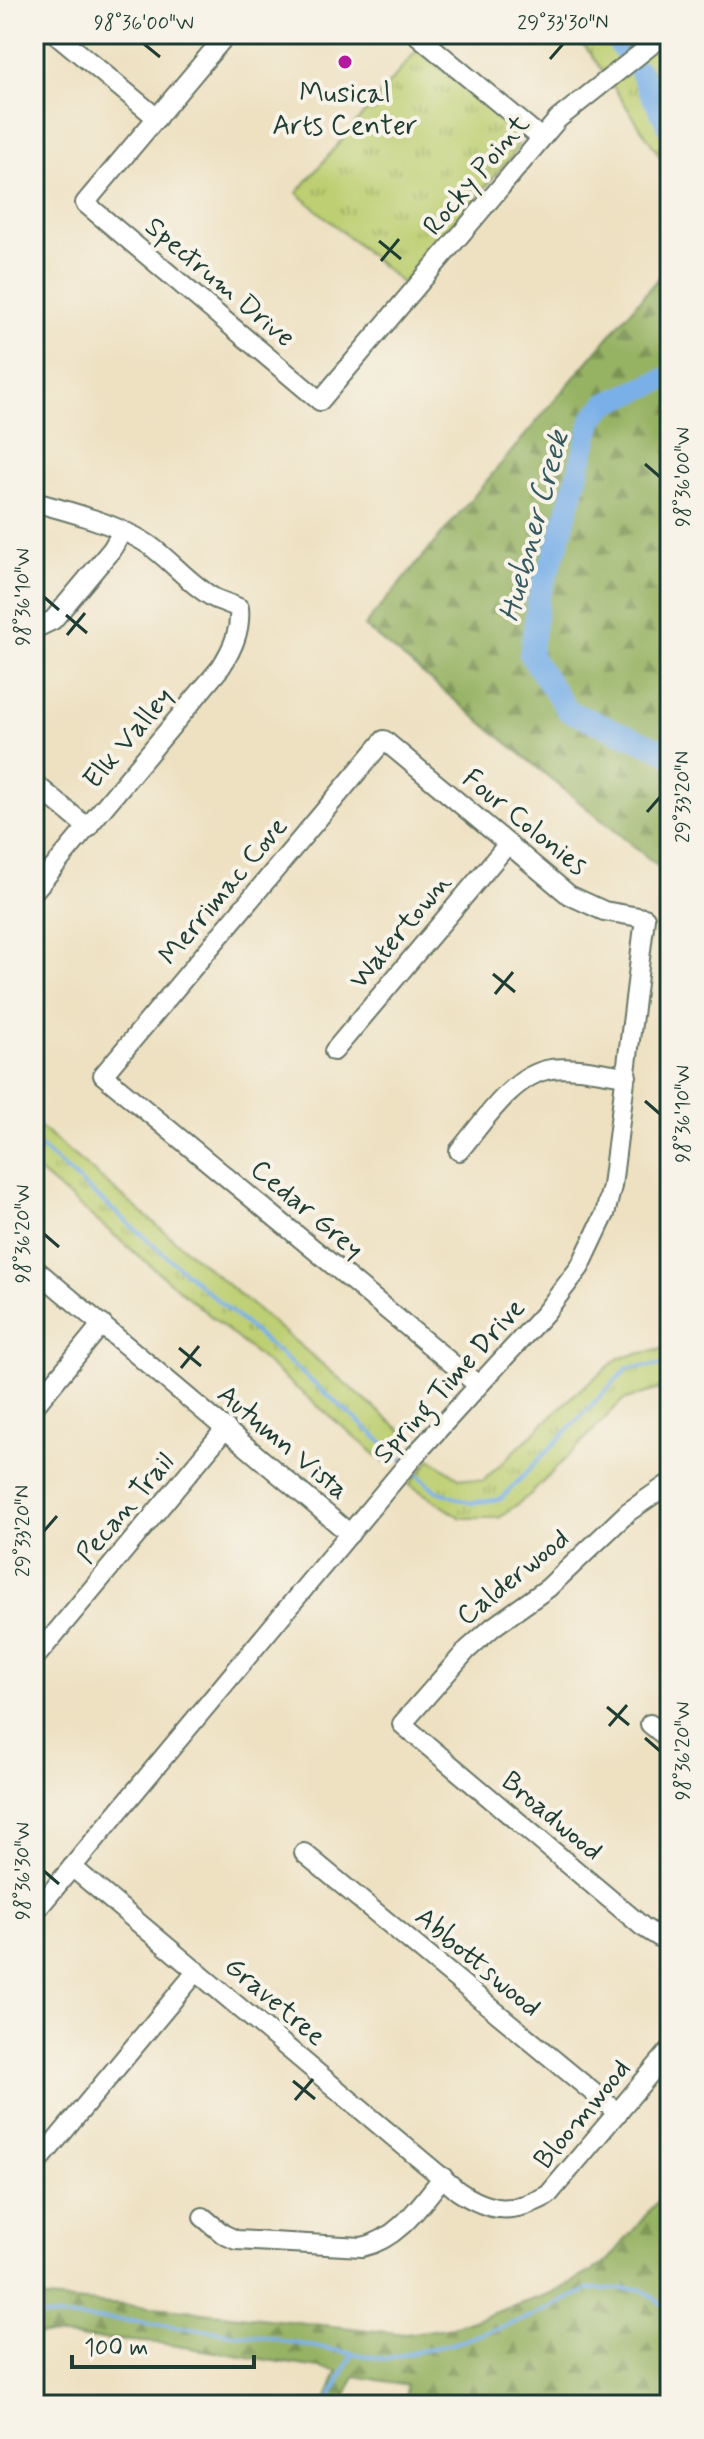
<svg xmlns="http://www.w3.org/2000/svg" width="704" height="2439" font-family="Mynerve,sans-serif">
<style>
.grass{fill:url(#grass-tufts);stroke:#6e8653;stroke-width:2}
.forest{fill:url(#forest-firs);stroke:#5a784c;stroke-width:2}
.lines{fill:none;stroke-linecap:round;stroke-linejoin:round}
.stream{stroke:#7ab0e8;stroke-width:4}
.river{stroke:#7ab0e8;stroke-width:22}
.minor-casing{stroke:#677666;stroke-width:22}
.minor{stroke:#fff;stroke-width:18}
.ticks{fill:none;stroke:#1f3d34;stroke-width:3}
.poi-dot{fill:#b5179e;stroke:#f7f3e8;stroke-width:3}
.labels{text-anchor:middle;stroke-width:8;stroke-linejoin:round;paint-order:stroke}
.poi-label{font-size:28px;fill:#1f3d34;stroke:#f7f3e8}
.street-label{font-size:28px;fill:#1f3d34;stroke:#f7f3e8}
.water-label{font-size:30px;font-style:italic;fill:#365a61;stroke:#f7f3e8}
.neatline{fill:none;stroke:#1f3d34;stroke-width:3}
.ticks-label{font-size:20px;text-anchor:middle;fill:#1f3d34}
</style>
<defs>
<pattern id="grass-tufts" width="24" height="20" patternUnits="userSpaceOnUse" patternTransform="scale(2)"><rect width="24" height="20" fill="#bdcf72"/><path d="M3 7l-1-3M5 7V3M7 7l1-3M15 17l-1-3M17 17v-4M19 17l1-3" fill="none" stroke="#99a95e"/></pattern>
<pattern id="forest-firs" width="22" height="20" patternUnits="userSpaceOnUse" patternTransform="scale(2)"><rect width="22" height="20" fill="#96b264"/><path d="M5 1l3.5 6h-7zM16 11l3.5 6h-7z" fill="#7a9253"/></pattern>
</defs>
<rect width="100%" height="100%" fill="#f7f3e8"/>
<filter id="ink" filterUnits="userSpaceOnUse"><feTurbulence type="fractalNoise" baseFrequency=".0125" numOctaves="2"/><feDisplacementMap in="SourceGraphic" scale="16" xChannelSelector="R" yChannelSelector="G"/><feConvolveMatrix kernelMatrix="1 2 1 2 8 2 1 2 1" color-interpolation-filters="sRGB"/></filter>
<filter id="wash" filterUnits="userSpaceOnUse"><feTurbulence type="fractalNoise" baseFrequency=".006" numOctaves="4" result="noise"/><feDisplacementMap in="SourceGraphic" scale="32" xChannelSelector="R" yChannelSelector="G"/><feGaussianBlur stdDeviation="1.8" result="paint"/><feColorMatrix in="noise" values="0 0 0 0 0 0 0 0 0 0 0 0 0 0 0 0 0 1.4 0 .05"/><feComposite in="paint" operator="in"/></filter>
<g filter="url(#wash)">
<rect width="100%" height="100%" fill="#eee1c2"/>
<g class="grass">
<path d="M573,34H670V193L661,158L591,54Z"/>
<path d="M418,49L519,136L517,150L403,284L297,193Z"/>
<path d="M34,1122L409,1437L387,1464L34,1168Z"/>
<path d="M670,1347V1386L623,1400L531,1494L499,1518H461L409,1484L431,1459L459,1478L483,1481L577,1392L619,1358Z"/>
</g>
<g class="forest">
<path d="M670,264V876L364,626Z"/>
<path d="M670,2186V2405H405L407,2385L355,2376L341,2405H324L338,2371L158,2343L34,2334V2298L176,2309L405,2334L453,2327L557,2291L607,2262Z"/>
</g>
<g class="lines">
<g class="stream">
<path d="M34,1142L402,1459"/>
<path d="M411,1468L435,1490L470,1503L501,1499L628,1368L670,1364"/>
<path d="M34,2316L122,2320L260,2337L384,2359L456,2343L533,2316L589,2289H641L670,2310"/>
<path d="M327,2405L352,2354"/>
</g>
<g class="river">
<path d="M612,34L625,52"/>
<path d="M640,72L670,130"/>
<path d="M670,377L606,404L593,418L559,541L539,596L530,655L568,711L665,751L670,755"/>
</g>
</g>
</g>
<g filter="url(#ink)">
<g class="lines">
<g class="minor-casing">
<g id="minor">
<path d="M56,34L157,118"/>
<path d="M227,34L85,203L320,401L558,119L660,38"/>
<path d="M416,34L541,138"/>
<path d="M34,502C68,511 120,525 149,545C172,561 191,586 216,599C224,602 232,605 239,608C241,630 233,648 221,667L34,891"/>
<path d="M34,629L53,620L112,549L122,532"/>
<path d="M34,783L88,828"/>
<path d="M334,1051L508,844"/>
<path d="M459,1151C483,1123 512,1075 551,1069C575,1066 603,1073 627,1076"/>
<path d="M34,1268L350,1534"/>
<path d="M34,1407L102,1324"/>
<path d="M670,1483L628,1512L548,1588L493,1627L467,1650L402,1724L643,1927L670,1944"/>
<path d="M34,1659L226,1428"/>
<path d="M650,1724L670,1740"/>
<path d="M304,1853L618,2113"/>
<path d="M72,1867L458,2191C491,2213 513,2214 548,2195L670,2050"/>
<path d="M34,1913L415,1455L545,1313L580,1267L605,1214L612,1186L645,918L604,911L569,895L384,740L103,1075L478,1385"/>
<path d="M34,2167L197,1971"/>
<path d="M203,2217L223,2234L236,2240L362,2247C399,2239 420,2205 443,2177"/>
</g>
</g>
<use href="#minor" class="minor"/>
</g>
</g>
<path class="ticks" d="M144,44L160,57M550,59L563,44M379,241L401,259M381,261L399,239M645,464L660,477M44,597L59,610M66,615L87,633M67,635L85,613M647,812L660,797M493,974L515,992M495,994L513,972M645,1101L660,1114M44,1234L59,1247M179,1348L201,1366M181,1368L199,1346M44,1531L57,1516M607,1707L629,1725M609,1726L627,1705M645,1738L660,1751M44,1871L59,1884M293,2081L315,2099M295,2100L313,2079"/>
<circle class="poi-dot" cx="345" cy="62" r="8"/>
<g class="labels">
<g class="poi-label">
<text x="345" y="102">Musical<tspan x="345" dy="32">Arts Center</tspan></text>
</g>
<g class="street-label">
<text transform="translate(475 174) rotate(-50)" y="10">Rocky Point</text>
<text transform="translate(221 281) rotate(40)" y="10">Spectrum Drive</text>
<text transform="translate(127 737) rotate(-50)" y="10">Elk Valley</text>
<text transform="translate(526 821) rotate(39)" y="10">Four Colonies</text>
<text transform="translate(222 890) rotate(-50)" y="10">Merrimac Cove</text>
<text transform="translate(399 930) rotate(-50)" y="10">Watertown</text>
<text transform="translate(308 1208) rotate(40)" y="10">Cedar Grey</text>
<text transform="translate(448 1380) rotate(-48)" y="10">Spring Time Drive</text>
<text transform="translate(284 1441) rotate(40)" y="10">Autumn Vista</text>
<text transform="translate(124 1507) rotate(-50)" y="10">Pecan Trail</text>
<text transform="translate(512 1576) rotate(-39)" y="10">Calderwood</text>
<text transform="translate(553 1815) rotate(40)" y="10">Broadwood</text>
<text transform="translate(479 1961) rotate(40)" y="10">Abbottswood</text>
<text transform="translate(276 2000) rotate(40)" y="10">Gravetree</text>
<text transform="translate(581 2113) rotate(-50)" y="10">Bloomwood</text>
</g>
<g class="water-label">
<text transform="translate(533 526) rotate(-75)" y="10">Huebner Creek</text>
</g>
</g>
<rect width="704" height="2439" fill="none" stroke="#f7f3e8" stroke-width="88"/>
<path d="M72 2355v12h182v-12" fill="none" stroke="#1f3d34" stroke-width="4"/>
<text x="84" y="2355" font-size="24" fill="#1f3d34" stroke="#f7f3e8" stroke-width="6" paint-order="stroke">100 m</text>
<rect x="44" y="44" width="616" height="2351" class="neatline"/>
<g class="ticks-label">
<text x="144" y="29">98°36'00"W</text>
<text x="563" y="29">29°33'30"N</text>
<text transform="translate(682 477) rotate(-90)" y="7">98°36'00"W</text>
<text transform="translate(22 597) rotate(-90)" y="7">98°36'10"W</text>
<text transform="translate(682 797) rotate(-90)" y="7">29°33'20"N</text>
<text transform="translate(682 1114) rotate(-90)" y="7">98°36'10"W</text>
<text transform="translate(22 1234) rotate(-90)" y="7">98°36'20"W</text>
<text transform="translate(22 1531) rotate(-90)" y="7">29°33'20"N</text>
<text transform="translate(682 1751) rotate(-90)" y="7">98°36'20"W</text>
<text transform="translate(22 1871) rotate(-90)" y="7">98°36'30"W</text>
</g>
</svg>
